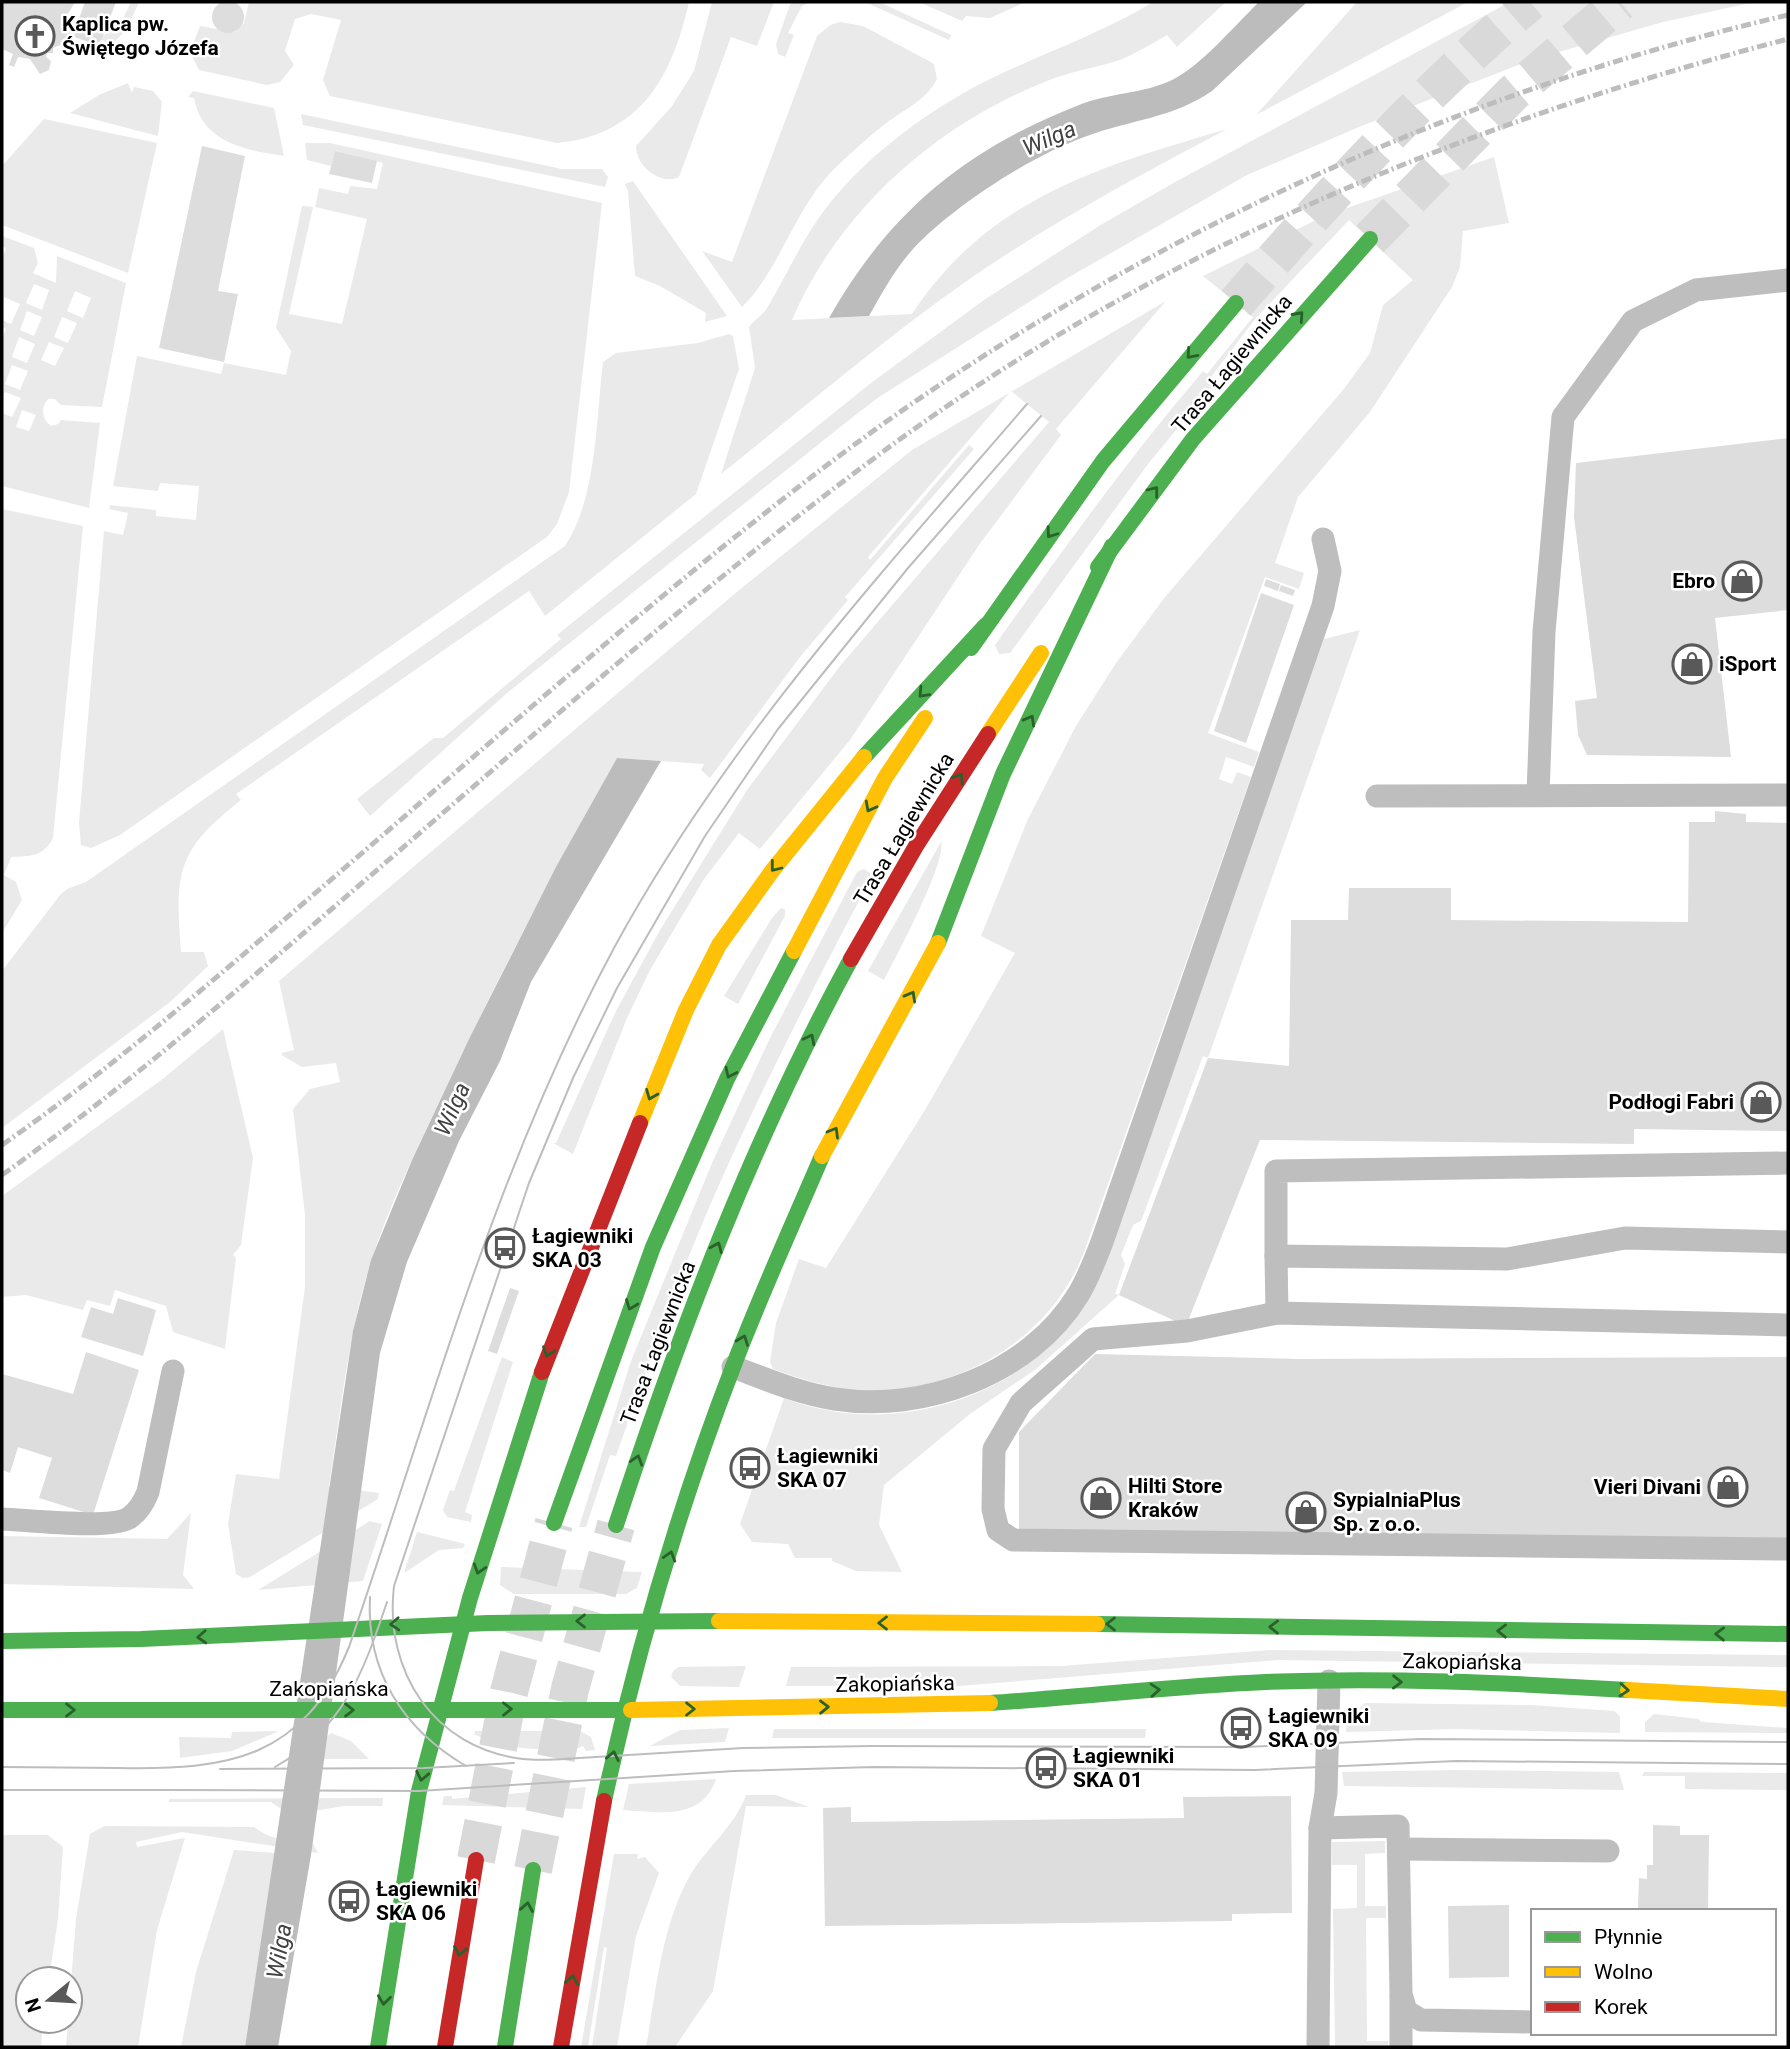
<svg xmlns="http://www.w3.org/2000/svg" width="1790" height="2049" font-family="Roboto,sans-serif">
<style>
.green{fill:#eaeaea;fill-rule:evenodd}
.water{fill:#bcbcbc}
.building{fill:#ddd}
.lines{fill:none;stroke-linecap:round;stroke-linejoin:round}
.secondary-tunnel{stroke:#d9d9d9;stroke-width:38;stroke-dasharray:38 19;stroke-linecap:butt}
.lane{stroke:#bebebe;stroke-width:23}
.fast{stroke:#4caf50;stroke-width:16}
.slow{stroke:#ffc107;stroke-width:16}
.jam{stroke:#c62828;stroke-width:16}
.tram{stroke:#bdbdbd;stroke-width:2}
.rail{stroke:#bdbdbd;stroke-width:5;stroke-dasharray:10 3.5 2 3.5;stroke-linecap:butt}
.oneway{stroke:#2a602c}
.labels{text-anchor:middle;stroke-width:5;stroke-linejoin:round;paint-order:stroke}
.poi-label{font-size:21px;font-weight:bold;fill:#000;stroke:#fff;text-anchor:start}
.street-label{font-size:21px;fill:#000;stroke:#fff}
.water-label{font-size:23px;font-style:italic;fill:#414141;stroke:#fff}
</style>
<rect width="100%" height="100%" fill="#fff"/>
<g class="green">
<path d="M131,2H139L127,29L111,45L102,40L101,37L120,25Z"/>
<path d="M249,2H689C672,77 641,135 557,143L330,96L323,80L341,20L311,14L295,19L285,51L294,65L280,82L267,85L199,70L190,52L200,26L235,32L244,23Z"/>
<path d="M712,2H774L757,46L731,37L679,177C660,186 636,166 636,146L672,106L694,71Z"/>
<path d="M791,2H811L802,6L788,33L794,35L785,57L778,54L776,44Z"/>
<path d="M865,2H879L951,35L949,40Z"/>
<path d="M919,2H1026L990,18L966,16L962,21Z"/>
<path d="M1153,2H1226L1177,47L1167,35C1152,44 1136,53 1120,60C1096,68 1071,71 1047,81C937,124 839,210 792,320L912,314C989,197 1100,167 1227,129C1131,180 1035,231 947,295C870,351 796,414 721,474L755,368L749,327C754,320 762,316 767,308C788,273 804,235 830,203C870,153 928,111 984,82C1040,54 1099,35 1153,2Z"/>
<path d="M1357,2H1468L1256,115Z"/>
<path d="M1510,2H1755L1663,22L1531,60L1359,127L1247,175L1064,280L879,397L849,420L507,693L370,816L357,799L434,738H443L561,639L557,635L871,383L984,300L1099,226L1175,182Z"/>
<path d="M840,22L863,26L927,60L934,64L937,79C927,100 903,110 885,124C867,138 850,154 833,170C794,210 779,271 742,307L702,251L732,262L817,36L830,25Z"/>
<path d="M128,83L132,93L134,87L153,91L162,102L158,136L70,113L99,95Z"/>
<path d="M193,91L274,108L284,156C246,150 202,143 194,98L188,97Z"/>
<path d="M301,114L562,169H602L608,177L605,187L303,125Z"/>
<path d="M44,119L157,143L128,273L2,225V166Z"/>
<path d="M305,143H330L602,203L569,492L557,524L547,537L120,835L91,848L81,845L79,823L104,531L123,535L128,513L109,509L110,505L156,510V516L196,520L199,486L160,483L158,491L113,486L137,356L221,374L224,363L286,375L291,351L276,328L302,206L313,207L289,314L342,324L367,219L315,207L319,188L348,194L350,186L377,189L383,163L335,151L331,166L307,160Z"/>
<path d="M1494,157L1509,223L1463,231L1460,267L1452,287L1370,412L1298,497L1275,563L1304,573L1299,589L1265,577L1208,733L1259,752L1254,767L1226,757L1219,779L1232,784L1237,772L1251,777L1083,1255C1050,1336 968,1386 882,1391C844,1393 807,1381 773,1369L770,1362L776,1323L799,1259L826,1268L925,1110L1015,953L981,936L1028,819L1076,726L1116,663L1165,597L1343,390L1370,353L1383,305L1413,280L1349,220L1256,318L1211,377L1216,382L1148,464L1010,653L999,654L995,645C1062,551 1128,459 1203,371L1207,374L1253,317L1203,276L1324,216Z"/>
<path d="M633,181L635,184L727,316L705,322L706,313L660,286L635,276L628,191L625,184Z"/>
<path d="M2,236L34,248L38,263L33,273L56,283L57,256L126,283L102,407L61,405L55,399H48C40,408 42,419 51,426L58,424L61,420L100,423L89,508L2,486V413L12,417L21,398L5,392L2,399V339L6,329L2,327V320L11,324L20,304L4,297L2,303V260L6,248L2,246ZM34,284L49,290L42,310L26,303ZM75,291L91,298L83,318L67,311ZM27,311L42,317L34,336L20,330ZM62,317L77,323L68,343L54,337ZM19,337L35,344L27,363L12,357ZM49,342L64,348L55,366L41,360ZM12,365L28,371L20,390L5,384ZM22,410L36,415L29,431L16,427Z"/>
<path d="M1166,301L1056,429L1061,435L979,545L850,740L760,849L739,833L704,879L650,970L627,1018L573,1154L553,1143H556L616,1011L660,930L747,790L840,666L1049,422L1011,391L868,557L870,560L969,445L974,449L845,597L848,600L800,657L710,778L701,770L704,764L617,758C554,870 494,984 440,1101C415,1153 388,1207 371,1262C348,1334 341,1411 329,1486L379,1493L378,1499L250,1577L243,1578L236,1574L228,1524L236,1474L279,1479L305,1287V1215L293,1109L310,1089L340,1082L336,1063L302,1067L283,1056L281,1053L294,1050L279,981L732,596L912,450Z"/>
<path d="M729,334L733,336L739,369L696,494L545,616L529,591L236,794L241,800C176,851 175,872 181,952H204L208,966L170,1002L2,1128V971L60,895L67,889L86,882L565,546C597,498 596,419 603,362L616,353L698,343Z"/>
<path d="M2,509L83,526L53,838C43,857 31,856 11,857L4,875L16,882L22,900L2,933Z"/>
<path d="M1360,630L1208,1058L1203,1056L1141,1221L1133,1225L1121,1255L1125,1264L1115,1294L1119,1295L1036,1369L970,1414L884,1485L879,1525L902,1572L856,1571L832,1561V1558H795L788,1544L752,1542L740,1524L784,1398C898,1443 1045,1393 1098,1279L1324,639Z"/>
<path d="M941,842C947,861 896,957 884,980L868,971Z"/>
<path d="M864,869L870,873V880C814,986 759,1093 711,1203C675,1286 646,1371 616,1456L610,1455L586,1527H579L631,1361L712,1163L769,1040L857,872Z"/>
<path d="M781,908L785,909V916L738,1004L724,996L772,918Z"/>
<path d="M223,1029L253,1158L241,1245L233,1255L236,1258L225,1349L173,1332L166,1306L115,1290L110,1306L87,1300L83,1310L26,1295L2,1297V1196L164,1078Z"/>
<path d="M502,1357L513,1362L465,1512L472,1515L471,1522L447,1517L443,1510L450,1490L454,1491Z"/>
<path d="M191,1513L183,1575L194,1589L2,1584V1536L167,1539Z"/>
<path d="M370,1521L382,1524L363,1581L258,1590Z"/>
<path d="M417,1532L465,1544L463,1548L439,1550L404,1573Z"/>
<path d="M501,1567L642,1572L637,1588L626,1594H514L500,1585Z"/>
<path d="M1270,1650L1788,1655V1667L1278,1660L959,1686H786L791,1667L1061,1666Z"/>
<path d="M746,1666L739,1687L680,1686L671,1677L673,1671L679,1667Z"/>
<path d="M1365,1703L1531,1705L1614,1711L1620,1716V1733L1456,1729L1346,1732L1347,1721Z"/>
<path d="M1654,1714L1698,1719L1702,1722L1788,1728V1733L1645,1732V1722Z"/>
<path d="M729,1728L725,1742L650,1746L680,1730Z"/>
<path d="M774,1729H1146L1145,1738H772Z"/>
<path d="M279,1731L232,1751L180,1758L179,1737L231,1738L232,1732Z"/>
<path d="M475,1731H580L591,1737L595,1750L586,1751L583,1746L576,1749C540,1750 508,1751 474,1734Z"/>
<path d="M331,1733L351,1741L369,1759H312L307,1754Z"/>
<path d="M1456,1770L1619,1772L1624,1790L1344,1786L1342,1772Z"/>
<path d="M1644,1772L1788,1773V1790L1685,1789V1776H1642Z"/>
<path d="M716,1779C702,1821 659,1812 623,1810L629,1784Z"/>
<path d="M586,1787L582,1809L442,1805L444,1796H452V1799Z"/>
<path d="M746,1795H776L809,1807L746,1806L713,1991L675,2047H646C656,1991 661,1930 688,1879C704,1849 735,1827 746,1795Z"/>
<path d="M377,1798H383L382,1806H344L296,1814H288L271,1802H169V1799Z"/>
<path d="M104,1826L254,1827C279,1846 286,1834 312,1842L318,1853L182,1832L136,1842L137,1847L185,1838L157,1930L138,2047H66L76,1919L90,1834Z"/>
<path d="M2,1835H48L63,1847L58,1919L49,1979H28V2021H43L41,2047H2Z"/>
<path d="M1385,1841V1853L1365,1854V1906H1386V1918H1366L1367,2041H1388V2047H1335L1333,1909L1357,1908V1865H1332V1842Z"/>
<path d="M234,1850L275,1853L245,2047H181L196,1972Z"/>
<path d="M614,1854H638L637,1859L645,1857L659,1873L636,1936L617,2047H592L607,1948L604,1947L588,2047H581Z"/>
</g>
<g class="water">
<path d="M1259,2H1307L1212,91C1173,118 1130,120 1087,136C1032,155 952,207 913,249C895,269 882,293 869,316L829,318C889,212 966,149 1079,105C1108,93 1143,94 1172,80C1201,66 1235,25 1259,2Z"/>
<path d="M617,758L661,761L531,982L500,1061L459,1141L407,1262L380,1353L311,1855L278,2047H245L353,1331L371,1260L412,1160L470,1037L556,867Z"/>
</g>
<g class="building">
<circle cx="228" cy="17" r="16"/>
<path d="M2,2H75L66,17L70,27H76L85,2H116L99,46L72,36L74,32H70L66,41L70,45L67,48L63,44L53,48V53H47L46,57L51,61L49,70L40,74L30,59L18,57L14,67L9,65L13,54L2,49Z"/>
<path d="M202,146L245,156L218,291L238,294L224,362L159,348Z"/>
<path d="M335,151L377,161L372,183L329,174Z"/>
<path d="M1788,438V610L1715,618L1731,757L1587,755L1578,735L1575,701L1597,698L1574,517L1576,463Z"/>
<path d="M1266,579L1280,584L1278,591L1264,586Z"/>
<path d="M1281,585L1295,590L1293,596L1279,591Z"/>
<path d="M1261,593L1294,605L1246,743L1214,731Z"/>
<path d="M1715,811L1746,814V822L1788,823V1131L1634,1129V1144L1260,1140L1186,1326L1119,1295L1208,1058L1289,1066L1291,920H1348L1349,888H1451V920L1688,922L1689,822H1715Z"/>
<path d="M510,1288L519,1291L497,1354L488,1351Z"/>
<path d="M118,1298L156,1310L143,1356L81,1337L91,1307L113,1314Z"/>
<path d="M86,1352L139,1370L93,1515L39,1498L52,1458L18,1447L10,1473L2,1470V1374L73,1394Z"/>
<path d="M1095,1354L1298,1359L1788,1357V1542L1019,1531V1432Z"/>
<path d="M1291,1796L1292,1913L1232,1914V1921L825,1926L823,1808L851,1807V1822L1184,1818L1183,1797Z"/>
<path d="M1653,1825L1680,1826V1835H1709L1708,1909L1638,1908L1639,1878L1647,1879V1865H1653Z"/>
<path d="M1509,1905V1977L1449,1978L1448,1906Z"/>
</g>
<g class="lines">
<g class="secondary-tunnel">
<path d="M1370,239L1513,93L1620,2"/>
<path d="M1236,303C1328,197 1423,93 1530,2"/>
<path d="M476,1860L509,1692L554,1523"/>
<path d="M533,1870L570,1689L616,1525"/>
</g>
<g class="lane">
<path d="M1538,794L1544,632L1563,417L1633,321L1696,290L1788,280"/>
<path d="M1377,796L1788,795"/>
<path d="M1276,1256V1171L1788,1163"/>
<path d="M1277,1313L1276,1256L1507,1259L1625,1238L1788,1242"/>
<path d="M1788,1325L1277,1313L1187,1331L1093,1339L1021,1403L994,1449L993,1509L998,1530L1013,1540L1788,1549"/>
<path d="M733,1367C766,1379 800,1394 835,1399C923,1413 1030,1374 1078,1295C1088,1279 1095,1260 1102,1242L1323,606L1330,571L1323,539"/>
<path d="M2,1519C28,1520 109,1530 129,1518C138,1512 144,1502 148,1492L173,1371"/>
<path d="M1320,1828L1398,1826L1401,1994L1406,2011L1421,2020L1533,2022"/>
<path d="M1399,1849L1608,1851"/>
<path d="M1401,1997V2047"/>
<path d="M1318,2047L1320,1828L1326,1793L1329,1681"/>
</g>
<g class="fast">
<path d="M1098,567L1193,439L1370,239"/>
<path d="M971,648L1103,461L1236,303"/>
<path d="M864,757L986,625"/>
<path d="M938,943L1003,774L1112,546"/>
<path d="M554,1523L653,1247L727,1079L794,951"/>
<path d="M616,1525C680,1330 753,1139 851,959"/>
<path d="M1097,1624L1788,1634"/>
<path d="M2,1641L141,1639L488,1623L719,1621"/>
<path d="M990,1703C1082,1697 1174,1686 1266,1682C1387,1677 1507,1683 1628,1690"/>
<path d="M2,1710H631"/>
<path d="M604,1801C636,1654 679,1507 733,1367C760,1296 792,1226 822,1156"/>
<path d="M378,2047L419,1791L470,1598L542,1372"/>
<path d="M505,2047L533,1870"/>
</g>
<g class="slow">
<path d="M988,734L1041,653"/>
<path d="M794,951L885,778L925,718"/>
<path d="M640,1123L686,1010L719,945L772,871L864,757"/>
<path d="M822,1156L938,943"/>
<path d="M719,1621L1097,1624"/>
<path d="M1628,1690L1788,1699"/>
<path d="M631,1710L990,1703"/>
</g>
<g class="jam">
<path d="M851,959L916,846L988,734"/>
<path d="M542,1372L640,1123"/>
<path d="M445,2047L476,1860"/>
<path d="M561,2047L604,1801"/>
</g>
<g class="tram">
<path d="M370,1597C366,1672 403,1729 466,1766"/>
<path d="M563,1759L743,1748L873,1746L1246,1747L1420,1739L1788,1742"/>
<path d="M571,1759C555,1759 539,1761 523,1759C433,1748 384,1671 394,1586L529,1183L573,1078L617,988L705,836L778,729L908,568L1041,416"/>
<path d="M2,1767C41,1767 80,1768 119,1768C229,1770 303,1759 349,1647C430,1411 495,1169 614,948C724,745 878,577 1027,404"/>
<path d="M275,1767C344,1728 363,1673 387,1602"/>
<path d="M220,1769L424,1768L514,1763"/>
<path d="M2,1790H177"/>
<path d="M167,1790L419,1791L734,1771L874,1767L1255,1770L1456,1761L1788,1764"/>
</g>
<g class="rail">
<path d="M2,1145C99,1077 189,1001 279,924C462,769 640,607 831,462C1115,249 1443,95 1788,15"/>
<path d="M2,1175C113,1096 217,1008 320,919C508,758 692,592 892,445C1160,249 1468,122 1788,39"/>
</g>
</g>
<defs><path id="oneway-chevron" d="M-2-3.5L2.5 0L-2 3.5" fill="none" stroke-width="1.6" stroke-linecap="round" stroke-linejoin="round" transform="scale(1.75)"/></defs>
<g class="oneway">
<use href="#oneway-chevron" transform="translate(1299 316) rotate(-48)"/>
<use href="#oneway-chevron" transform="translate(1191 354) rotate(131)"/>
<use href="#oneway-chevron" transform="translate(1154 491) rotate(-52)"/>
<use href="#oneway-chevron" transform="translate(1051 533) rotate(126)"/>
<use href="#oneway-chevron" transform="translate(923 693) rotate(133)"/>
<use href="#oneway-chevron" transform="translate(1030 720) rotate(-61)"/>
<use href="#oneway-chevron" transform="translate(959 778) rotate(-57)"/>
<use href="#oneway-chevron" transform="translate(870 807) rotate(118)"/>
<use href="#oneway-chevron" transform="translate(775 867) rotate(128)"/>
<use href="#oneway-chevron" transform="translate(911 996) rotate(-61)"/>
<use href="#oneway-chevron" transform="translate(810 1039) rotate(-63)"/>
<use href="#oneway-chevron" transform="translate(730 1073) rotate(116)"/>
<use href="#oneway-chevron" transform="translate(651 1095) rotate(112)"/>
<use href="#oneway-chevron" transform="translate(834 1132) rotate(-60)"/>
<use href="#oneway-chevron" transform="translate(717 1247) rotate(-67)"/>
<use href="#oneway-chevron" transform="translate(631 1305) rotate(111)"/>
<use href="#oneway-chevron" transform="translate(743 1340) rotate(-69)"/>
<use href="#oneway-chevron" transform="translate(548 1352) rotate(110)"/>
<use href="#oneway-chevron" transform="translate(637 1460) rotate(-73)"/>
<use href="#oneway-chevron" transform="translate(670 1556) rotate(-73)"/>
<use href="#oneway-chevron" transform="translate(479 1569) rotate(107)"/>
<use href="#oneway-chevron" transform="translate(581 1621) rotate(180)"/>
<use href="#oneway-chevron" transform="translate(883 1623) rotate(-180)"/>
<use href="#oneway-chevron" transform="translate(395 1624) rotate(177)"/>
<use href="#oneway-chevron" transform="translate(1111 1624) rotate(-180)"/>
<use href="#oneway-chevron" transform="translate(1274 1627) rotate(-179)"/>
<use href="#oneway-chevron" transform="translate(1502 1631) rotate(-179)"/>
<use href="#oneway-chevron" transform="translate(1720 1634) rotate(-179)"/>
<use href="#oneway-chevron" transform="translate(202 1637) rotate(177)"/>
<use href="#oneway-chevron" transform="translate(1397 1682) rotate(1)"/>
<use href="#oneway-chevron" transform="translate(1155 1690) rotate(-4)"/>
<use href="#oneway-chevron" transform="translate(1624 1690) rotate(4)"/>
<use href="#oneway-chevron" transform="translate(824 1707) rotate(-1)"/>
<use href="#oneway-chevron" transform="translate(507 1709) rotate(-1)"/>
<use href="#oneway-chevron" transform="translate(690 1709)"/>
<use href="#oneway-chevron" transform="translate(70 1710)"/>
<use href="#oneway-chevron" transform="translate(349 1710)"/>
<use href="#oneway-chevron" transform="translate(613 1756) rotate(-78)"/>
<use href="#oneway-chevron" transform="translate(422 1776) rotate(102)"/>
<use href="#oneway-chevron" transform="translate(527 1907) rotate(-80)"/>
<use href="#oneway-chevron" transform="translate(460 1951) rotate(100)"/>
<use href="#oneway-chevron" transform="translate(572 1980) rotate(-81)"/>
<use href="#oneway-chevron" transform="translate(384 2000) rotate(97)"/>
</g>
<defs>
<g id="church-ring" transform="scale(2.0125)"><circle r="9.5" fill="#fff" stroke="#595959" stroke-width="1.5"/><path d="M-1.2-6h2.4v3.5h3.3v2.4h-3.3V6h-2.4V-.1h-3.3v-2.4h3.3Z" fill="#595959"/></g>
<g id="shop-ring" transform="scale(2.0125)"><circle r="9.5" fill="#fff" stroke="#595959" stroke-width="1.5"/><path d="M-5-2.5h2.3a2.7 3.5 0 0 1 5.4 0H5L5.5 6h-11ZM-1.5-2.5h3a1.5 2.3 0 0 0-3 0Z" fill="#595959"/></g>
<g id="bus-ring" transform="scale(2.0125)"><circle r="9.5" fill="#fff" stroke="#595959" stroke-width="1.5"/><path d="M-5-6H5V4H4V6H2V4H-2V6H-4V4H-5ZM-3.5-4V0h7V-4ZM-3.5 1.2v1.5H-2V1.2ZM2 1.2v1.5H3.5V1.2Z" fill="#595959"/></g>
</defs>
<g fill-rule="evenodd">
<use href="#church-ring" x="35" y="36"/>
<use href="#shop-ring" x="1742" y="581"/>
<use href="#shop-ring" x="1692" y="664"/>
<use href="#shop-ring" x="1761" y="1102"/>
<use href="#bus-ring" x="505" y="1248"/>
<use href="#bus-ring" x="750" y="1468"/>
<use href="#shop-ring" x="1728" y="1487"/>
<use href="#shop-ring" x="1101" y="1498"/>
<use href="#shop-ring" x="1306" y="1512"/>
<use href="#bus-ring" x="1241" y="1728"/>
<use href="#bus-ring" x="1046" y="1768"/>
<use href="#bus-ring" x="349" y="1901"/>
</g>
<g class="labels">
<g class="poi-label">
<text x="62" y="31">Kaplica pw.<tspan x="62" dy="24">Świętego Józefa</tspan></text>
<text x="1715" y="588" text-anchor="end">Ebro</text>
<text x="1719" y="671">iSport</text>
<text x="1734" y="1109" text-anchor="end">Podłogi Fabri</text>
<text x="532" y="1243">Łagiewniki<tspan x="532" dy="24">SKA 03</tspan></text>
<text x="777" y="1463">Łagiewniki<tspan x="777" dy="24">SKA 07</tspan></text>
<text x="1128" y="1493">Hilti Store<tspan x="1128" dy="24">Kraków</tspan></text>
<text x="1701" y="1494" text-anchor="end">Vieri Divani</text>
<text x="1333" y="1507">SypialniaPlus<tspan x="1333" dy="24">Sp. z o.o.</tspan></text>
<text x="1268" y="1723">Łagiewniki<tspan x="1268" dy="24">SKA 09</tspan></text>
<text x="1073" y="1763">Łagiewniki<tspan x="1073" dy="24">SKA 01</tspan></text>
<text x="376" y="1896">Łagiewniki<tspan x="376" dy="24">SKA 06</tspan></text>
</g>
<g class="street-label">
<text transform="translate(1232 364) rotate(-50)" y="7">Trasa Łagiewnicka</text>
<text transform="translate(904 829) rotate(-59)" y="7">Trasa Łagiewnicka</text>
<text transform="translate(658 1343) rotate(-69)" y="7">Trasa Łagiewnicka</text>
<text transform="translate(1462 1662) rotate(1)" y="7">Zakopiańska</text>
<text transform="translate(895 1684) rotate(-1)" y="7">Zakopiańska</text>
<text x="329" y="1696">Zakopiańska</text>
</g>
<g class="water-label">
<text transform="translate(1049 138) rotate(-23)" y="8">Wilga</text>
<text transform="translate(452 1109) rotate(-66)" y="8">Wilga</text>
<text transform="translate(279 1951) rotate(-80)" y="8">Wilga</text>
</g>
</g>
<rect width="1790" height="2049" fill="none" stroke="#000000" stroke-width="7"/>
<rect x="1531" y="1909" width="245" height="126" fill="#ffffff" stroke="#999999" stroke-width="2"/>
<rect x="1545" y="1932" width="35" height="10" fill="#4caf50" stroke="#999999" stroke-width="2"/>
<text x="1594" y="1944" font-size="21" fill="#000000">Płynnie</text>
<rect x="1545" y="1967" width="35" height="10" fill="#ffc107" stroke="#999999" stroke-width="2"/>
<text x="1594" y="1979" font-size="21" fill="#000000">Wolno</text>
<rect x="1545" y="2002" width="35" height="10" fill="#c62828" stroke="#999999" stroke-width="2"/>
<text x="1594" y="2014" font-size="21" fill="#000000">Korek</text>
<g transform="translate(49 2000) rotate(252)"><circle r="33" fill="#ffffff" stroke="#999999" stroke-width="2"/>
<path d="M0-5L12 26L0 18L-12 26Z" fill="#595959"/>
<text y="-10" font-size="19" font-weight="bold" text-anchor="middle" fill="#000000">N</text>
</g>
</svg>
